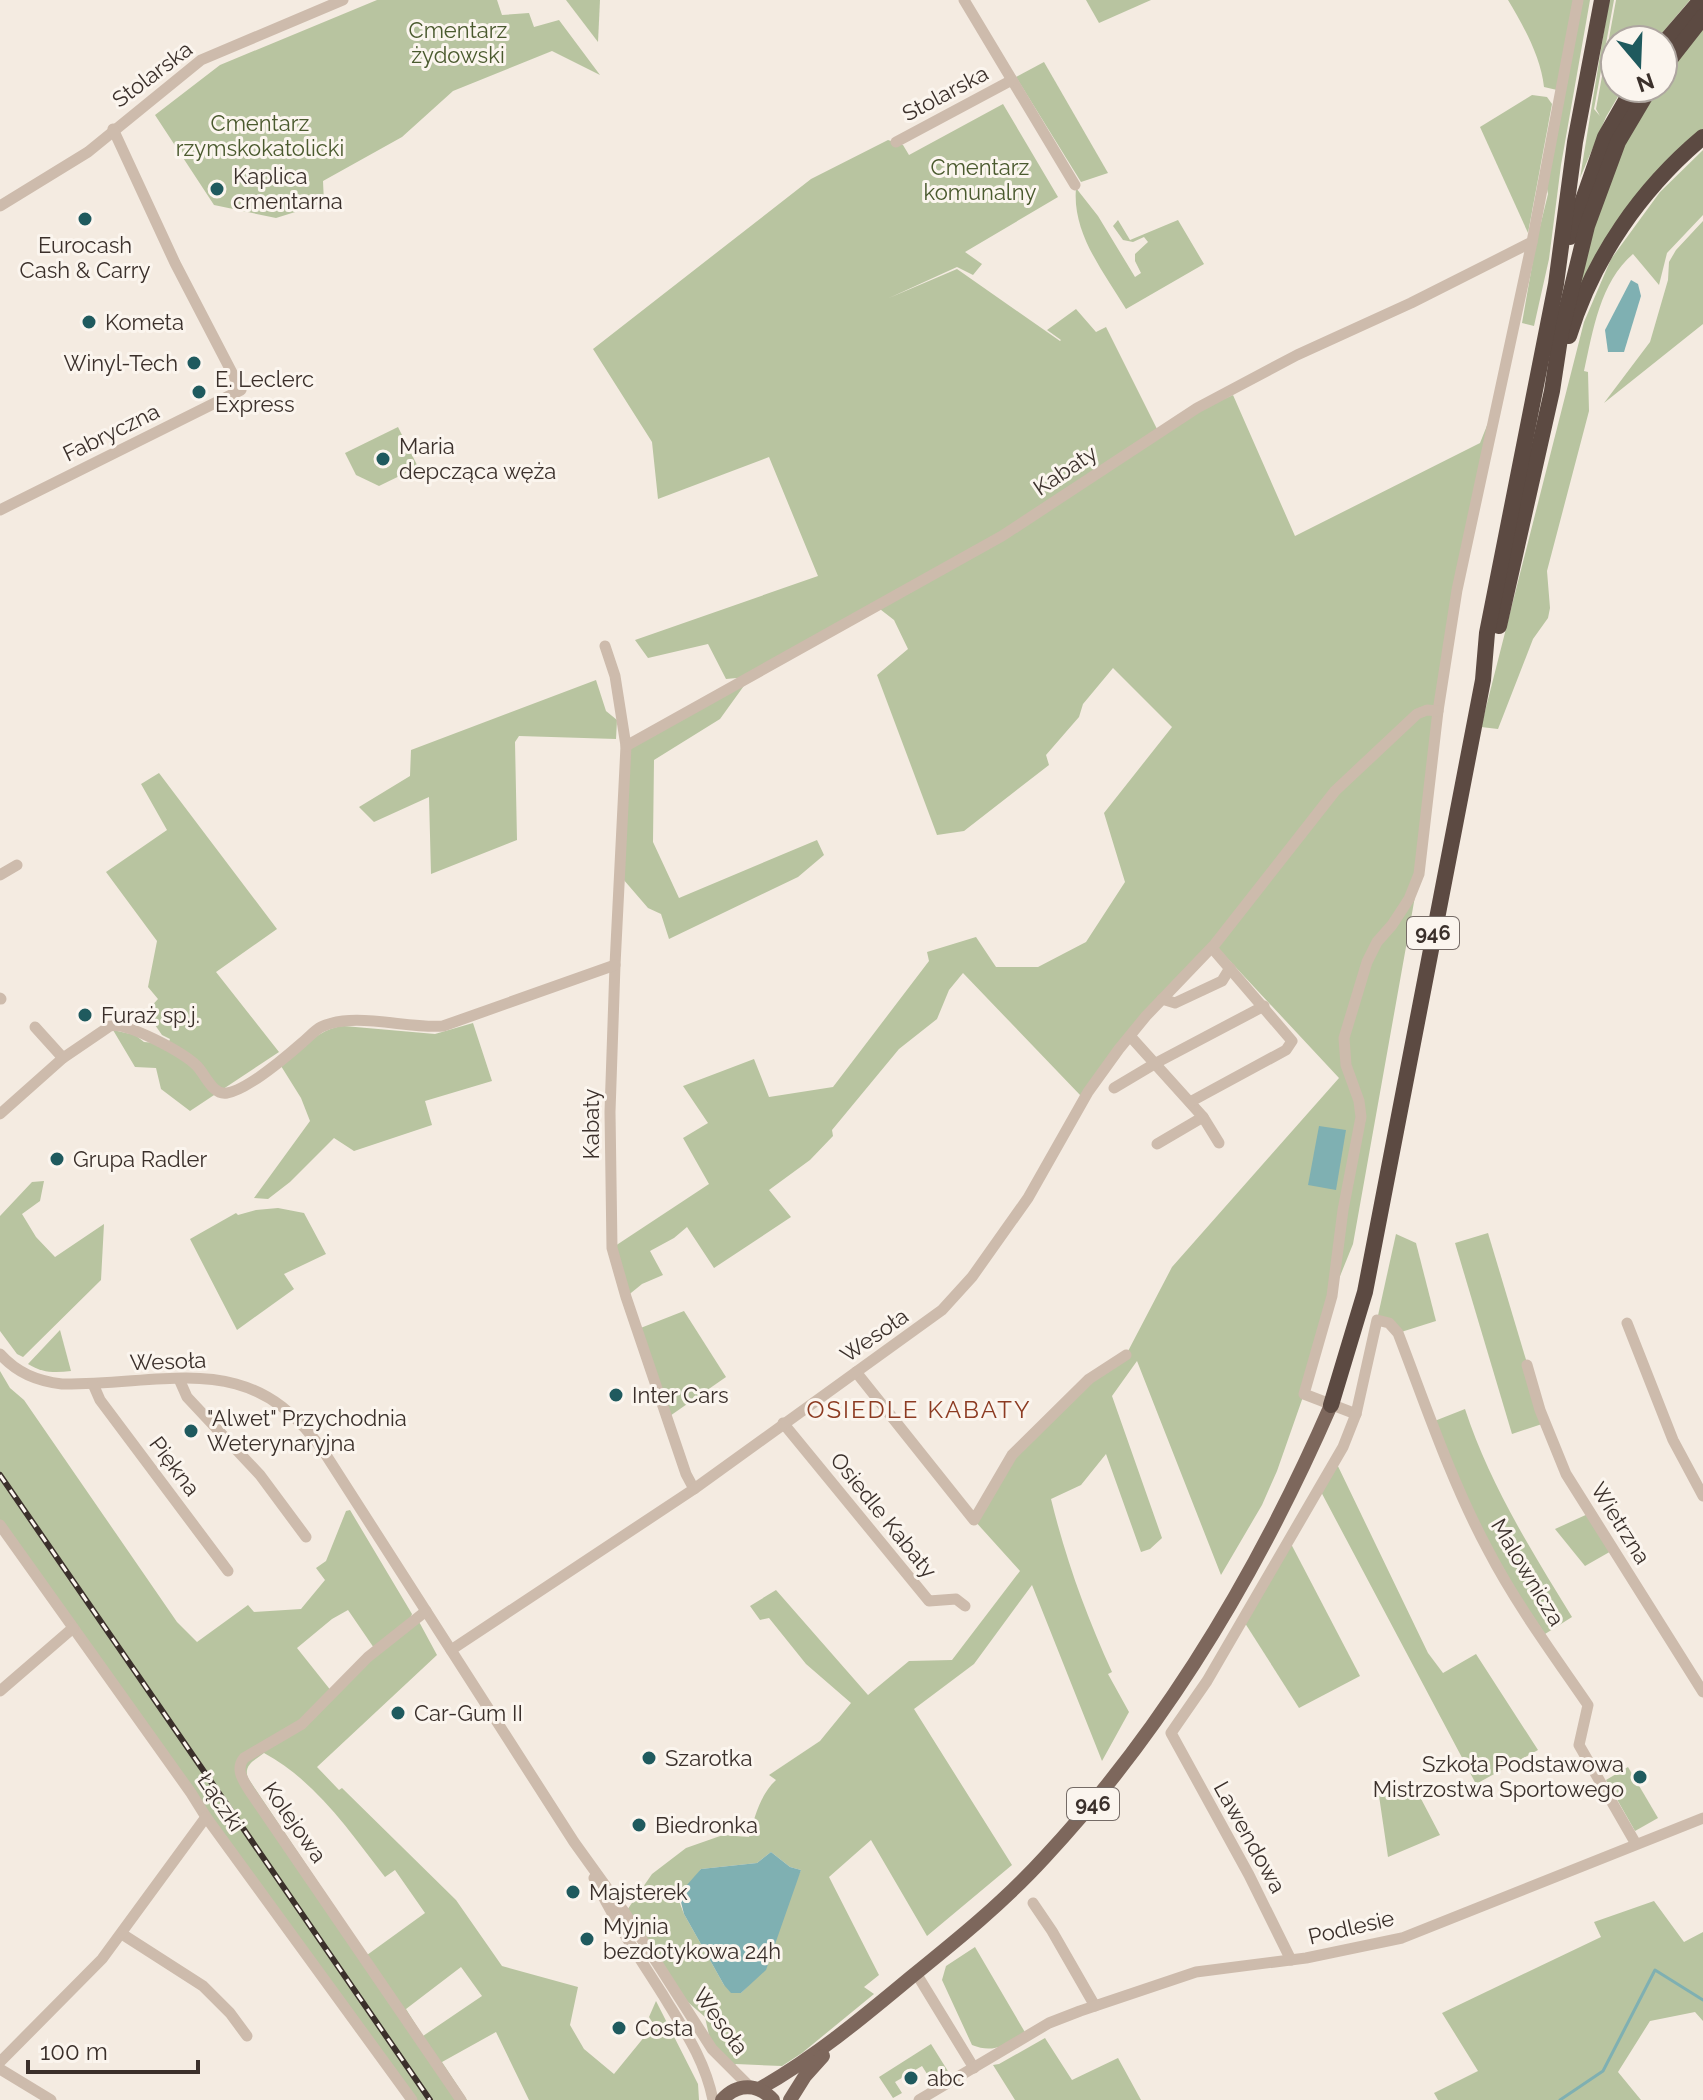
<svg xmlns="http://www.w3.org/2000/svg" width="1703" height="2100" font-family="Raleway,sans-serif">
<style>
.green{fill:#b8c4a0;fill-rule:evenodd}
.water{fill:#7fb0b2}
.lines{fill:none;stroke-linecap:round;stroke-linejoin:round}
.stream{stroke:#7fb0b2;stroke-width:3}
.minor{stroke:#cdbbac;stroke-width:11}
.major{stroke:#7d675c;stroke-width:14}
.highway{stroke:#5c4a42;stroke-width:16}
.rail-casing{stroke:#3b302b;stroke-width:6}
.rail{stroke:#fbf5ee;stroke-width:3;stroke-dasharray:9;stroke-linecap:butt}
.poi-dot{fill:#1f5a5e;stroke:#fbf5ee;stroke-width:3}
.labels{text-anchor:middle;stroke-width:6;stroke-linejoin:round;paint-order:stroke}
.shield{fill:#fbf5ee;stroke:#756b66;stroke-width:2}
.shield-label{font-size:20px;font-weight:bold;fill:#3b302b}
.park-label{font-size:22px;fill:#4a5a2e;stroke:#fbf5ee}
.street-label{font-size:22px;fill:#3b302b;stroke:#fbf5ee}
.poi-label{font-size:22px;fill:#3b302b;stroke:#fbf5ee;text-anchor:start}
.neighbourhood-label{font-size:24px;letter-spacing:2px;fill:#8c3b22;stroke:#fbf5ee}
</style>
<rect width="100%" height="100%" fill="#f4ebe1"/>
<g class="green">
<path d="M377,0H497L502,15L529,13L534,27L559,20L600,75L552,51L453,91L402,137L323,181L324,203L276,218L214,205L155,115L220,65Z"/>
<path d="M566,0H600L598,42Z"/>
<path d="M1086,0H1151L1099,23Z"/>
<path d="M1508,0H1575L1557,90L1544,87C1541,57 1523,25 1508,0Z"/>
<path d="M1583,0H1590L1561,165L1549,259L1534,326L1522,323L1536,243L1548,194L1545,178Z"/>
<path d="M1609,0H1614L1594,109L1600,116L1596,109L1616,0H1690L1656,40H1615V88H1623L1606,117L1580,178Z"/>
<path d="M1703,28V130L1578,293L1600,204L1629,135L1656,88H1663L1664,76Z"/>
<path d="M1044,62L1108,173L1081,182L1016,77Z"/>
<path d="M1532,95L1547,97L1552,104L1528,233L1480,127Z"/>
<path d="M1003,104L1058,197L965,252L982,264L973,275L957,267L889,298L957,269L1060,341L1061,340L1047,330L1076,309L1096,332L1106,327L1157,429L1233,395L1295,536L1480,443L1488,423L1457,590L1419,874L1353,1244L1332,1296L1304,1394L1277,1471L1262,1505L1221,1575L1137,1361L1112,1396L1162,1538L1150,1549L1141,1552L1106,1454L1081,1485L1051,1499C1066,1560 1086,1615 1112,1672L1108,1674L1129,1712L1102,1761L1032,1585L974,1664L914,1709L1012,1865L927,1936L871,1840L829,1877L879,1975L864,1987L874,1994L802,2053L782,2066L736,2064L730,2069L712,2049L705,2017L674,1990L625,1913L652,1874L686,1848L723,1835L749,1837C755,1816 760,1795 776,1780L769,1775L820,1741L851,1703L806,1664L769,1618L760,1620L750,1606L776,1590L868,1695L909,1661L952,1660L1020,1571L974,1520L1012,1455L1089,1379L1126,1355L1172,1267L1339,1078L1215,945L1081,1096L963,973L949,990L937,1019L899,1049L832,1130L833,1136L810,1160L769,1190L791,1217L714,1268L687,1227L674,1238L650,1251L663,1275L642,1284L626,1297L612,1248L709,1184L683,1138L708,1123L683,1086L754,1059L769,1097L833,1087L929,961L927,952L976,937L996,967H1038L1086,942L1125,882L1104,813L1172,727L1113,668L1083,704L1079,717L1046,755L1049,765L964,831L937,835L877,675L908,649L894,620L876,606L751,676L720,719L654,760L653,842L679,898L817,840L824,855L798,877L669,939L661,914L648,908L623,879L626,746L748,677L726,679L708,644L648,658L635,640L818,576L769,457L658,499L652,442L593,349L811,179L888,140L903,145L909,155ZM771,1852L790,1867L801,1870L747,1987L741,1993L724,1985L684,1914L679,1901L701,1869L757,1863Z"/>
<path d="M1703,150V215L1667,253L1659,285L1633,254C1600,282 1593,331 1584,371L1588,372L1589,411L1547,571L1550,608L1548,618L1533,639L1498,729L1481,727L1584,322L1611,259L1660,192Z"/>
<path d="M1076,188L1098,216L1135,277L1141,273L1135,261V254L1148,242L1144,237L1133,242L1123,240L1113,226L1118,220L1130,240L1178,220L1204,264L1126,309C1103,271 1072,233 1076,188Z"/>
<path d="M1703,221V324L1604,403L1650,342L1668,280L1669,262L1676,250Z"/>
<path d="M398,427L418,467L379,486L356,475L345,453Z"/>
<path d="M596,680L606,711L617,720L616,739L519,736L515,742L517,840L431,874L429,797L374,822L359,807L410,776L411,750Z"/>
<path d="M159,773L277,929L216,972L279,1052L190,1111L161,1089L156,1068L135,1067L113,1030L135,1035L144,1042L168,1044L170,1039L162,1035L146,1012L158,999L148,987L157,941L106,872L167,830L141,784Z"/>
<path d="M473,1023L492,1081L425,1101L432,1125L354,1151L334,1138L290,1182L268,1199L254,1198L310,1121L301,1098L281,1066C302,1051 317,1028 344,1026L435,1034Z"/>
<path d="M44,1181L40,1201L22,1214L36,1237L55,1257L104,1224L101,1280L23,1357L17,1354L0,1331V1216L32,1182Z"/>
<path d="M278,1208L304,1213L326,1254L284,1274L294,1289L237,1330L190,1239L236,1213L238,1215L256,1210Z"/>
<path d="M1488,1233L1545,1423L1512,1434L1455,1243Z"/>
<path d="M1396,1234L1416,1243L1436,1321L1398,1333L1377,1320Z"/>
<path d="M684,1311L726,1377L667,1418L638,1329Z"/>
<path d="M60,1330L71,1371C55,1373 42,1373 28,1364Z"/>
<path d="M0,1371L10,1388L24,1400L177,1622L197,1642L248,1605L254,1612L301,1609L325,1580L316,1568L326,1561L346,1511L350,1510L412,1614L410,1619L374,1648L348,1610L332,1619L297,1648L332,1692L417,1618L437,1655L317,1767L339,1790L342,1788L456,1900L502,1966L578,1987L570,2025L584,2049L614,2074L654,2025L649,2017L656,2001L698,2084L699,2100H529L496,2032L442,2062L467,2100H412L0,1523ZM264,1753C316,1781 349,1831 385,1877L395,1870L425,1913L367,1955L248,1778C243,1765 255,1760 264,1753ZM461,1967L482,1996L423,2036L406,2009Z"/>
<path d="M1465,1409C1489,1483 1532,1552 1572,1617L1545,1634L1488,1551L1432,1422Z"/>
<path d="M1335,1460L1428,1653L1443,1673L1476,1654L1538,1750L1476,1784L1319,1488Z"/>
<path d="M1590,1513L1613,1550L1585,1566L1555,1529Z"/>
<path d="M1289,1540L1360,1676L1299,1708L1243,1620Z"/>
<path d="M1628,1767L1658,1818L1635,1831L1606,1780Z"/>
<path d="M1387,1785L1395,1797L1418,1793L1440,1835L1388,1857L1378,1789Z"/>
<path d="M1654,1901L1684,1942L1703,1932V2021L1695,2012L1650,2021L1618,2072L1641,2100H1438L1434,2093L1478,2071L1442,2013L1601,1937L1594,1922Z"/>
<path d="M975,1947L1026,2034C1006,2044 994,2054 972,2045L942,1980L946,1966Z"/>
<path d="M1045,2038L1072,2080L1118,2058L1141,2100H1015L993,2065L999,2064Z"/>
<path d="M931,2044L951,2076L934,2085L922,2066L895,2082L902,2093L893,2098L879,2077Z"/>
</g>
<g class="water">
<path d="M1631,280L1638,284L1641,296L1624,352H1608L1605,330Z"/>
<path d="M1319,1126L1346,1130L1336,1190L1308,1185Z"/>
<path d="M771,1852L790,1867L801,1870L766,1970L741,1993H731L724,1985L684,1914L679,1894L701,1869L757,1863Z"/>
</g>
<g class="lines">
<path class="stream" d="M1560,2100L1603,2071L1655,1970L1703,2000"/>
<g class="minor">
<path d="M964,0L1075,185"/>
<path d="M896,142L1012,80"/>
<path d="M0,206L88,152L201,60L343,0"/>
<path d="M0,510L241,390L175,263L113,129"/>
<path d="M605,646L615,676L626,746L615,965L610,1112L612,1248L626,1297L686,1474L694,1489"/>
<path d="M626,746L1002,536L1197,408L1297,355L1411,303L1532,242"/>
<path d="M0,875L17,865"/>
<path d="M0,998L1,999"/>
<path d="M1162,999L1175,1003L1222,981L1230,968"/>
<path d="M35,1027L63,1058"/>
<path d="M1130,1036L1203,1117L1219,1143"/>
<path d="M1114,1088L1156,1063L1264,1006"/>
<path d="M1190,1102L1286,1050L1292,1041L1212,948"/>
<path d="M0,1114L63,1058L110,1026C128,1022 184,1053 197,1066C205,1074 213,1096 227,1093C247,1090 287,1056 303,1042C309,1037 315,1030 321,1027C354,1011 407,1029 443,1026L615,965"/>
<path d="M1157,1144L1203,1117"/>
<path d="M1627,1323L1673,1440L1703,1496"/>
<path d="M0,1354C17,1373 37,1381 62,1384C173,1385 252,1346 326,1455L574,1842L625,1913L712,2049L750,2087"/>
<path d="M1527,1365L1540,1410L1566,1474L1703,1692"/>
<path d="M856,1372L974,1520L1012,1455L1089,1379L1126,1355"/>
<path d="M179,1379L187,1397L260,1475L306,1537"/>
<path d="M93,1384L100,1400L228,1571"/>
<path d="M1356,1414L1304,1394L1332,1296L1343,1210L1361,1117L1359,1101L1346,1065L1344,1038L1367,962L1377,942L1392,925L1409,899L1419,874L1438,711L1457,590L1532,242L1578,0"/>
<path d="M783,1423L929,1601L956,1599L965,1606"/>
<path d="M0,1525L191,1793L206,1817L412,2100"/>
<path d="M426,1611L368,1657L302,1724L244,1758C235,1769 243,1780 249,1790L461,2100"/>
<path d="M451,1650L694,1489L942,1310L972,1277L1028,1198L1088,1092L1119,1049L1146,1016L1215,944L1335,791L1417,714L1427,710L1438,711"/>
<path d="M0,1691L73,1628"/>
<path d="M594,1878C613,1919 639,1957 663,1995C684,2030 705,2060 713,2100"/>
<path d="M1033,1903L1052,1931L1095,2006"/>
<path d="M122,1934L203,1986L230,2013L247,2036"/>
<path d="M1291,1960L1249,1875L1171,1733L1207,1681L1343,1447L1356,1414L1377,1320L1389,1323L1398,1333C1426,1406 1451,1481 1488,1550C1516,1604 1553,1654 1588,1705L1579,1745L1636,1844"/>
<path d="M916,1973L974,2068"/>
<path d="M0,2062L102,1959L206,1817"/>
<path d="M0,2069L51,2100"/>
<path d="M919,2100L1049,2023L1080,2011L1196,1972L1306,1958L1402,1938L1703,1818"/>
</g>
<g class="major">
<path d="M759,2089C814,2058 862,2018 910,1978C957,1940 1004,1902 1045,1857C1167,1726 1260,1568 1331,1405"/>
<path d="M722,2100C737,2083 758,2083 773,2100"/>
<path d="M790,2100L805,2076L823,2056"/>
</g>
<g class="highway">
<path d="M1663,44L1701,0"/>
<path d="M1663,68L1703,17"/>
<path d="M1570,237L1605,137L1633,88"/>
<path d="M1569,336C1593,258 1641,189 1703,137"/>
<path d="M1499,626L1552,391L1561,332L1587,226L1618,142L1650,88"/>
<path d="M1331,1405L1365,1292L1483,680L1487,633L1556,284L1575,142L1602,0"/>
</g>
<g class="rail-casing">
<path id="rail" d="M0,1475L430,2100"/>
</g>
<use href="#rail" class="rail"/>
</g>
<g class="poi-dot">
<circle cx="217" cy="189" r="8"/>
<circle cx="85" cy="219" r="8"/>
<circle cx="89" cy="322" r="8"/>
<circle cx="194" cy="363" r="8"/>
<circle cx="199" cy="392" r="8"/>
<circle cx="383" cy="459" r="8"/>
<circle cx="85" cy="1015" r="8"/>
<circle cx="57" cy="1159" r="8"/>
<circle cx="616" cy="1395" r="8"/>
<circle cx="191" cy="1431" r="8"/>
<circle cx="398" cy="1713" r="8"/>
<circle cx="649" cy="1758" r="8"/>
<circle cx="1640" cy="1777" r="8"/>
<circle cx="639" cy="1825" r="8"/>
<circle cx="573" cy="1892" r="8"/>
<circle cx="587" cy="1939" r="8"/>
<circle cx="619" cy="2028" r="8"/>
<circle cx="911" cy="2078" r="8"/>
</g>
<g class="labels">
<g class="shield">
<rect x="1407" y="917" width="52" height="32" rx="6"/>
<rect x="1067" y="1788" width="52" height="32" rx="6"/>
</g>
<g class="shield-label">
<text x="1433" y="940">946</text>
<text x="1093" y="1811">946</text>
</g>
<g class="park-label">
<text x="458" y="38">Cmentarz<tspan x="458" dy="25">żydowski</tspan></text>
<text x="260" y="131">Cmentarz<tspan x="260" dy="25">rzymskokatolicki</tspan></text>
<text x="980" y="175">Cmentarz<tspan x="980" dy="25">komunalny</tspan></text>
</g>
<g class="street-label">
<text transform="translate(152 74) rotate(-37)" y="8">Stolarska</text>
<text transform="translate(945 93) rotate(-28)" y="8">Stolarska</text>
<text transform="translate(111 432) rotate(-26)" y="8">Fabryczna</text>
<text transform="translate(1065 470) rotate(-34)" y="8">Kabaty</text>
<text transform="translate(591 1124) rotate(-90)" y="8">Kabaty</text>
<text transform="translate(874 1335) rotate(-35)" y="8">Wesoła</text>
<text transform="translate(168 1361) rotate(-2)" y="8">Wesoła</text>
<text transform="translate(175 1466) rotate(53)" y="8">Piękna</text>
<text transform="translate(884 1515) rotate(51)" y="8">Osiedle Kabaty</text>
<text transform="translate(1621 1523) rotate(58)" y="8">Wietrzna</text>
<text transform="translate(1528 1572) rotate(59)" y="8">Malownicza</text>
<text transform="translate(221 1802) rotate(56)" y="8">Łączki</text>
<text transform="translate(295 1822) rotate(55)" y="8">Kolejowa</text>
<text transform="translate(1250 1837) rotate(61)" y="8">Lawendowa</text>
<text transform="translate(1351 1927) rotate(-13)" y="8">Podlesie</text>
<text transform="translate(721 2021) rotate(54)" y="8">Wesoła</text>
</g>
<g class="poi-label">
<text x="233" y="184">Kaplica<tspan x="233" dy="25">cmentarna</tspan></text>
<text x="85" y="253" text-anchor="middle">Eurocash<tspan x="85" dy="25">Cash &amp; Carry</tspan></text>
<text x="105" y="330">Kometa</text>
<text x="178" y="371" text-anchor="end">Winyl-Tech</text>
<text x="215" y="387">E. Leclerc<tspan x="215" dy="25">Express</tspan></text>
<text x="399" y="454">Maria<tspan x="399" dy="25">depcząca węża</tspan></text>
<text x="101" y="1023">Furaż sp.j.</text>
<text x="73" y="1167">Grupa Radler</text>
<text x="632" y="1403">Inter Cars</text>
<text x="207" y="1426">"Alwet" Przychodnia<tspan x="207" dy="25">Weterynaryjna</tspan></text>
<text x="414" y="1721">Car-Gum II</text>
<text x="665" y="1766">Szarotka</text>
<text x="1624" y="1772" text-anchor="end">Szkoła Podstawowa<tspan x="1624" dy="25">Mistrzostwa Sportowego</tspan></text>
<text x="655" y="1833">Biedronka</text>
<text x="589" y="1900">Majsterek</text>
<text x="603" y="1934">Myjnia<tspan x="603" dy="25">bezdotykowa 24h</tspan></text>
<text x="635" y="2036">Costa</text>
<text x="927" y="2086">abc</text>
</g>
<g class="neighbourhood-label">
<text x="919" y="1418">OSIEDLE KABATY</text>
</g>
</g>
<g transform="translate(1639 64) rotate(161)"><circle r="38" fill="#fbf5ee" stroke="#aea6a0" stroke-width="2"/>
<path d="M0-6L14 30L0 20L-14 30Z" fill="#1f5a5e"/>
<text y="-12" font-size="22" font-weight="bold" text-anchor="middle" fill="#3b302b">N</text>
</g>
<path d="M28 2060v12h170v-12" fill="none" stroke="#3b302b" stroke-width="4"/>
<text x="40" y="2060" font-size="24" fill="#3b302b" stroke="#fbf5ee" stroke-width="6" paint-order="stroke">100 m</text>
</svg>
